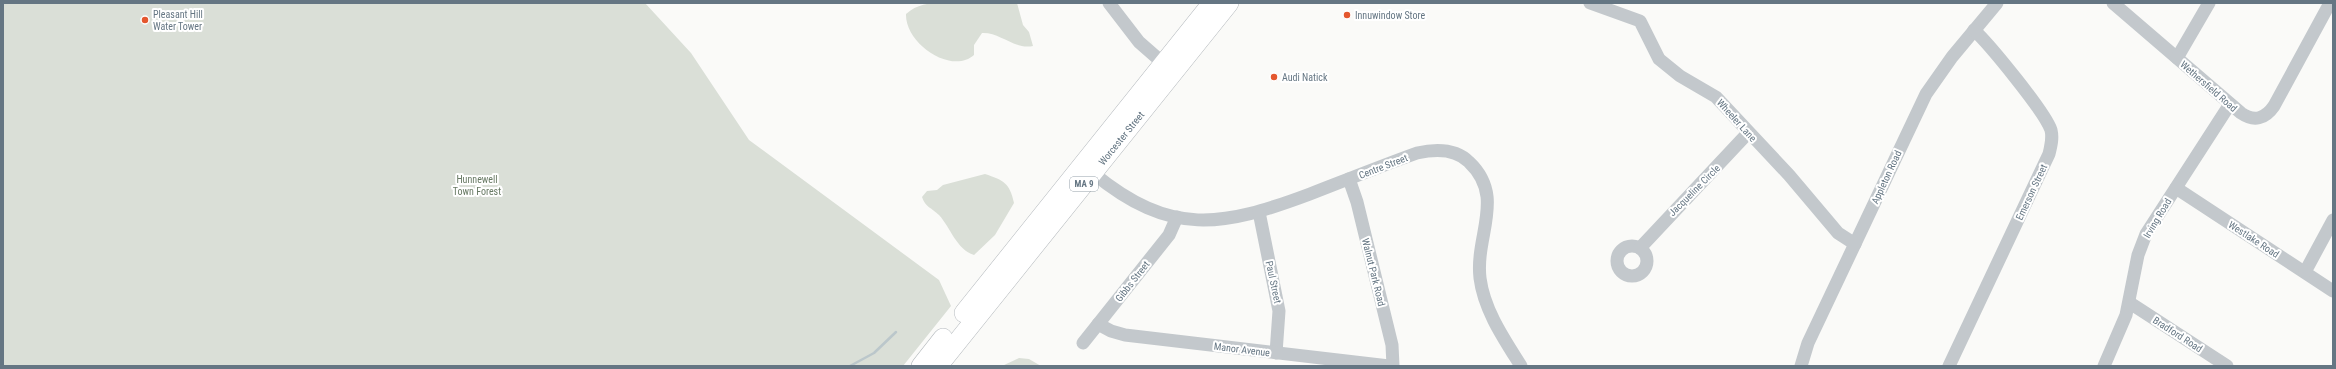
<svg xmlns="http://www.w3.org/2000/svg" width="2336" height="369" font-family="'Roboto Condensed',sans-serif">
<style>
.green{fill:#dadfd7}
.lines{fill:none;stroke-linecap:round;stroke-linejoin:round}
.stream{stroke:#bbc7cb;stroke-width:2.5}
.highway-casing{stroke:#b4b9bd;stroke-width:20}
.minor{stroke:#c3c8cc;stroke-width:13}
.highway{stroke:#fff;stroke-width:19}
.poi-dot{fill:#e4572e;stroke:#fff;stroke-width:1.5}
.labels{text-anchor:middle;stroke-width:4;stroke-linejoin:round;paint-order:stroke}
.shield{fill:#fff;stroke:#939fa8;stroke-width:1}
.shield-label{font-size:9px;font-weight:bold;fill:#657683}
.poi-label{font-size:10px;fill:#657683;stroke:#fff;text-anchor:start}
.street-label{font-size:10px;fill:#657683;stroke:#fff}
.park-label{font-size:10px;fill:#687a64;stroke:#fff}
</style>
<rect width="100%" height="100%" fill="#fafaf8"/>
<g class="green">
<path d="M3,3H645L691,53L749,140L939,280L951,306L903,366H3Z"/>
<path d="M943,3H1017L1023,25L1029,32L1033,46C1015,50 1000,32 982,33L974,45V55C952,75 905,44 906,14C917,4 929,3 943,3Z"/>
<path d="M985,174C1003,180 1010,183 1014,203L995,235L974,255C957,250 950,227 939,215C932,208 925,207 922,197L927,191L937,190L943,185Z"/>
<path d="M1019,358L1029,359L1041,366H1002Z"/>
</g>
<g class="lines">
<path class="stream" d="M850,366L874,353L896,332"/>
<g class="highway-casing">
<g id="highway">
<path d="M964,313L1212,3"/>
<path d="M921,366L943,338"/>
<path d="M938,366L1229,3"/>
</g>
</g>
<g class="minor">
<path d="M1109,3L1139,42L1163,63"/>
<path d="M1590,3L1640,21L1659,59L1680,76L1716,97L1789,175L1838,233L1855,244"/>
<path d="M2113,3L2241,113C2254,122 2265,119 2274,106L2330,3"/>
<path d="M2177,58L2209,3"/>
<path d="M1093,173C1171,237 1222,227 1310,194C1346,180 1381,166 1417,153C1435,149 1455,148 1469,162C1506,197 1475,235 1480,278C1484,310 1504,339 1521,366"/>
<path d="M1349,179L1357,202L1392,345L1393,366"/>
<path d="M2176,188L2333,291"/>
<path d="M1259,212L1279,311L1276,353"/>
<circle cx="1632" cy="261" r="15"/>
<path d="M1640,248L1748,133"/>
<path d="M2305,272L2333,220"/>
<path d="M2130,303L2227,366"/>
<path d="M1098,324L1111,331L1125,335L1389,366"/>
<path d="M1083,343L1169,235L1177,217"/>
<path d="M1801,366L1808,343L1926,94L1952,57L1997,3"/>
<path d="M1949,366L2049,154C2051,146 2053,138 2051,130C2045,112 1990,45 1974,30"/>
<path d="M2104,366L2126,315L2138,255L2146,234L2230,104"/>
</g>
<use href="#highway" class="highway"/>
</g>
<g class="poi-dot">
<circle cx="1347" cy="15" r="4"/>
<circle cx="145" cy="20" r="4"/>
<circle cx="1274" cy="77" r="4"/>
</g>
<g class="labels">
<rect class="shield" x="1070" y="177" width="28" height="14" rx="3"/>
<g class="shield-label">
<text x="1084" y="187">MA 9</text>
</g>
<g class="poi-label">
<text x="153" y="18">Pleasant Hill<tspan x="153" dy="12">Water Tower</tspan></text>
<text x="1355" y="19">Innuwindow Store</text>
<text x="1282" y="81">Audi Natick</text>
</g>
<g class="street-label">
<text transform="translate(2209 86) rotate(41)" y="4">Wethersfield Road</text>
<text transform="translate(1737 120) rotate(48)" y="4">Wheeler Lane</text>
<text transform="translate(1121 138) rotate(-51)" y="4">Worcester Street</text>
<text transform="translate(1383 166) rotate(-21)" y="4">Centre Street</text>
<text transform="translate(1886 177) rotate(-65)" y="4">Appleton Road</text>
<text transform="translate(1694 190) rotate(-45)" y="4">Jacqueline Circle</text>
<text transform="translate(2031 192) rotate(-65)" y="4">Emerson Street</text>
<text transform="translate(2157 218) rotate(-59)" y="4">Irving Road</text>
<text transform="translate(2254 239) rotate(33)" y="4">Westlake Road</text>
<text transform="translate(1374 272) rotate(76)" y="4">Walnut Park Road</text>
<text transform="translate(1132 281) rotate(-52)" y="4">Gibbs Street</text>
<text transform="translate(1274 282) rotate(78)" y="4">Paul Street</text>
<text transform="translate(2178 334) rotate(33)" y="4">Bradford Road</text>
<text transform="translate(1242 349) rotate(7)" y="4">Manor Avenue</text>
</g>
<g class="park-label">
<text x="477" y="183">Hunnewell<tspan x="477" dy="12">Town Forest</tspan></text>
</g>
</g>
<rect width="2336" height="369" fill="none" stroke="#657683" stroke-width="8"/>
</svg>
